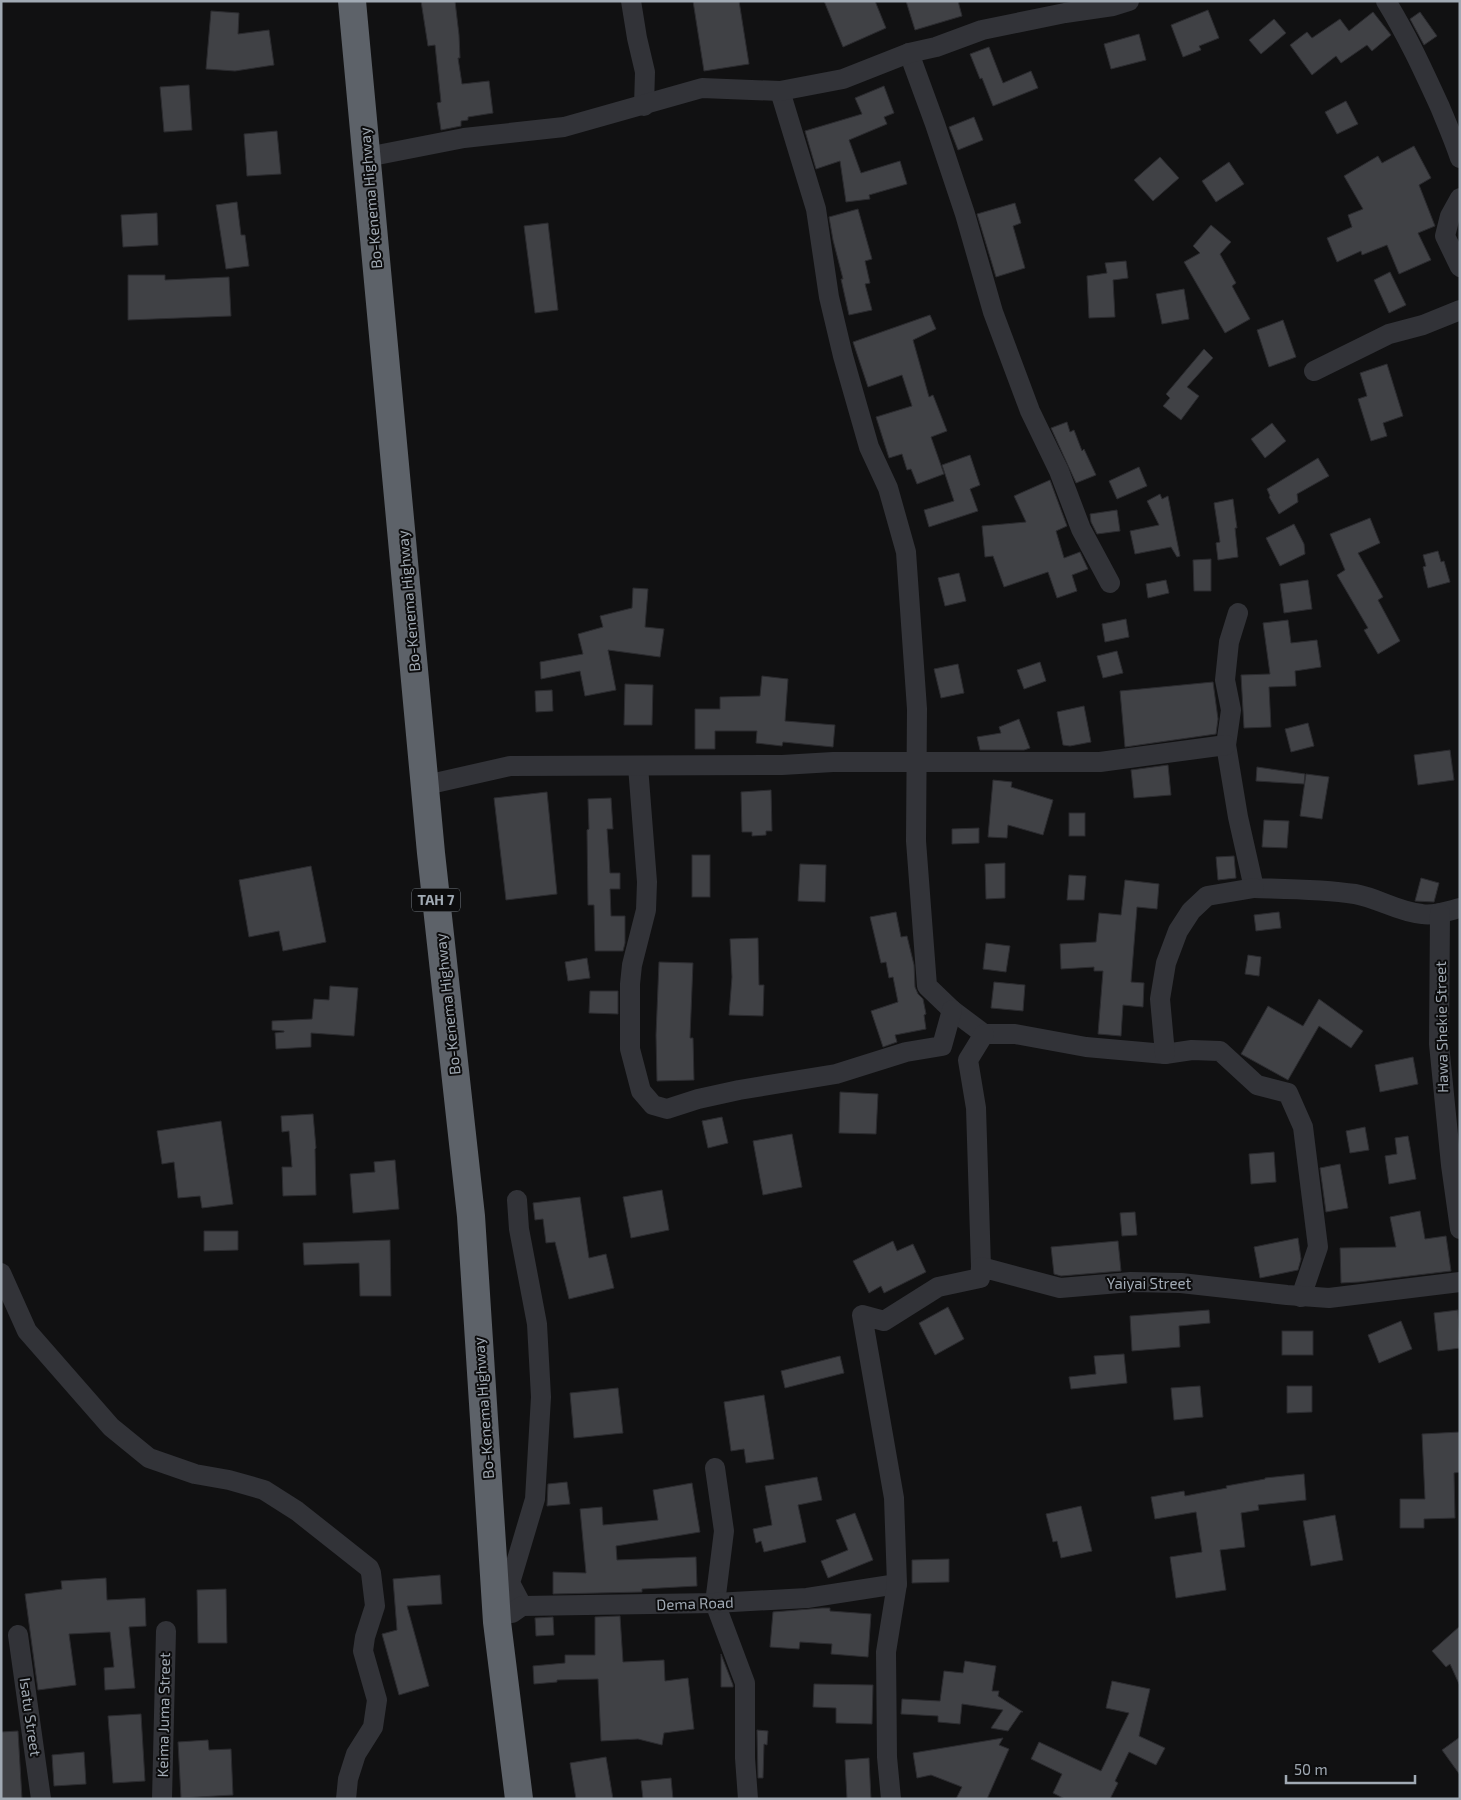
<svg xmlns="http://www.w3.org/2000/svg" width="1461" height="1800" font-family="'Exo 2',sans-serif">
<style>
.building{fill:#404145;stroke:#2b2b2f}
.lines{fill:none;stroke-linecap:round;stroke-linejoin:round}
.minor{stroke:#323338;stroke-width:20}
.highway{stroke:#5d6269;stroke-width:28}
.labels{text-anchor:middle;stroke-width:4;stroke-linejoin:round;paint-order:stroke}
.shield{fill:#0c0c0d;stroke:#747b82;stroke-width:1}
.shield-label{font-size:14px;font-weight:bold;fill:#a1aab4}
.street-label{font-size:15px;fill:#a1aab4;stroke:#0c0c0d}
</style>
<rect width="100%" height="100%" fill="#111112"/>
<g class="building">
<path d="M421,1H455L459,35L460,58H458L462,84L489,81L493,113L468,117V120L461,121V126L441,130L437,103L441,102L435,45L428,46Z"/>
<path d="M693,1H739L749,64L704,71Z"/>
<path d="M824,1H875L886,28L843,47Z"/>
<path d="M906,1H958L962,16L915,30Z"/>
<path d="M1208,10L1219,38L1199,46L1201,50L1183,57L1171,25Z"/>
<path d="M211,11L239,13L238,34L269,30L274,65L235,71L206,69Z"/>
<path d="M1373,12L1391,35L1372,51L1367,45L1341,63L1336,56L1312,75L1290,45L1307,32L1312,38L1340,19L1349,31Z"/>
<path d="M1420,12L1437,36L1424,45L1410,19Z"/>
<path d="M1274,19L1286,33L1261,54L1249,40Z"/>
<path d="M1139,34L1146,60L1111,69L1104,44Z"/>
<path d="M989,47L1003,83L1031,71L1038,88L993,106L982,78L980,79L970,54Z"/>
<path d="M189,85L192,130L164,132L160,87Z"/>
<path d="M884,86L894,113L884,117L887,124L849,140L861,173L900,161L907,184L869,195L870,199L846,202L840,161L816,169L805,131L862,114L855,98Z"/>
<path d="M1346,101L1358,124L1337,134L1325,112Z"/>
<path d="M974,117L983,140L958,150L949,127Z"/>
<path d="M277,131L281,174L247,176L244,134Z"/>
<path d="M1414,146L1431,178L1419,185L1435,226L1418,233L1431,260L1399,274L1387,245L1362,255L1361,251L1337,262L1327,238L1352,227L1348,215L1363,209L1344,176L1378,156L1382,163Z"/>
<path d="M1160,157L1179,178L1153,201L1134,180Z"/>
<path d="M1229,162L1244,184L1216,202L1202,181Z"/>
<path d="M237,202L241,235H245L249,266L226,269L216,205Z"/>
<path d="M1015,203L1021,223L1013,226L1025,268L996,277L977,214Z"/>
<path d="M858,209L872,259L865,261L870,283L865,284L872,310L849,315L841,279H843L833,240L829,217Z"/>
<path d="M157,213L158,245L123,247L121,215Z"/>
<path d="M548,223L558,310L535,313L524,226Z"/>
<path d="M1211,225L1231,242L1220,254L1236,283L1232,286L1250,319L1225,333L1184,262L1200,253L1193,246Z"/>
<path d="M1126,261L1128,278L1113,280L1115,317L1089,318L1087,276L1107,273L1105,263Z"/>
<path d="M1390,272L1406,305L1389,313L1374,280Z"/>
<path d="M128,275H165V280L229,277L231,316L128,320Z"/>
<path d="M1184,289L1189,319L1162,324L1156,294Z"/>
<path d="M930,315L936,329L913,340L929,397L933,395L947,431L931,437L944,474L917,484L911,469L907,470L902,454L889,458L876,417L912,406L902,375L868,387L853,342Z"/>
<path d="M1283,320L1296,357L1269,367L1257,330Z"/>
<path d="M1204,349L1213,358L1187,387L1199,396L1181,420L1163,406L1170,398L1166,394Z"/>
<path d="M1387,364L1403,416L1383,423L1387,436L1371,441L1358,399L1367,396L1360,373Z"/>
<path d="M1067,422L1070,432L1074,430L1082,451L1084,449L1096,475L1076,483L1051,428Z"/>
<path d="M1272,423L1286,441L1265,458L1251,439Z"/>
<path d="M970,455L980,485L970,489L978,511L929,527L924,510L954,501L942,465Z"/>
<path d="M1318,458L1329,476L1297,494L1298,502L1279,514L1269,497L1270,496L1267,489Z"/>
<path d="M1139,467L1147,486L1117,499L1109,481Z"/>
<path d="M1050,480L1067,526L1056,531L1064,558L1080,552L1088,569L1072,575L1077,591L1057,598L1048,572L1004,587L993,556L985,557L982,526L1026,522L1014,496Z"/>
<path d="M1160,494L1162,499L1168,496L1180,556L1177,557L1171,547L1135,554L1130,531L1159,525L1147,501Z"/>
<path d="M1233,499L1237,528H1235L1238,557L1218,560L1216,543L1220,542L1214,503Z"/>
<path d="M1117,510L1120,531L1097,534L1091,522L1090,514Z"/>
<path d="M1370,518L1380,543L1358,553L1383,597L1378,600L1400,641L1378,654L1364,630L1368,628L1337,575L1345,570L1330,534Z"/>
<path d="M1294,524L1304,544L1305,554L1280,566L1266,538Z"/>
<path d="M1438,551L1441,562L1444,561L1450,582L1428,588L1423,567L1426,566L1423,555Z"/>
<path d="M1211,559V591H1194L1193,560Z"/>
<path d="M959,573L966,601L945,606L938,578Z"/>
<path d="M1166,580L1169,593L1148,598L1146,584Z"/>
<path d="M1308,580L1312,609L1284,613L1280,584Z"/>
<path d="M633,588L648,589L645,627L664,629L660,657L608,650L616,690L585,696L580,671L541,679L540,662L583,654L578,634L603,627L600,616L632,608Z"/>
<path d="M1126,619L1129,637L1105,642L1102,624Z"/>
<path d="M1288,620L1291,643L1317,640L1321,667L1295,671L1296,686L1269,687L1271,727L1244,728L1241,675L1270,674L1263,623Z"/>
<path d="M1117,651L1123,673L1103,678L1097,656Z"/>
<path d="M1040,662L1046,681L1024,689L1017,670Z"/>
<path d="M958,664L964,693L941,698L934,669Z"/>
<path d="M762,676L788,679L785,721L835,725L833,747L783,742L782,746L756,743L757,731H715V749H695V709H720V697L760,696Z"/>
<path d="M1213,682L1218,719L1216,734L1125,747L1120,691Z"/>
<path d="M625,684L653,685L652,725H624Z"/>
<path d="M552,690L553,711L536,712L535,691Z"/>
<path d="M1084,706L1091,742L1070,746L1063,745L1057,712Z"/>
<path d="M1019,719L1030,748L1024,750H980L977,737L1001,733L999,727Z"/>
<path d="M1308,723L1314,746L1291,752L1285,729Z"/>
<path d="M1450,750L1454,780L1418,785L1414,755Z"/>
<path d="M1168,765L1171,795L1134,798L1131,770Z"/>
<path d="M1257,767L1305,774L1304,784L1256,781Z"/>
<path d="M1306,774L1329,777L1322,819L1300,816Z"/>
<path d="M993,780L1012,782L1011,787L1053,800L1043,835L1008,825L1007,838L988,837Z"/>
<path d="M771,790L772,831H766V835L752,836V832H742L741,792Z"/>
<path d="M547,792L557,894L506,900L494,798Z"/>
<path d="M611,798L613,829H607L610,873H620V889H610L611,916H625V943L623,951H595L594,905H588L587,830L589,829L588,799Z"/>
<rect x="1069" y="813" width="16" height="23"/>
<path d="M1264,820L1289,821L1287,848L1262,847Z"/>
<path d="M979,828V843L952,844V829Z"/>
<rect x="692" y="855" width="18" height="42"/>
<path d="M1234,856L1236,878L1218,880L1216,857Z"/>
<path d="M1005,863V898L986,899L985,864Z"/>
<path d="M800,864L826,865L825,902L798,901Z"/>
<path d="M311,866L326,942L283,951L279,931L249,937L239,880Z"/>
<path d="M1069,875L1086,876L1084,900H1067Z"/>
<path d="M1421,878L1439,883L1434,902L1415,901Z"/>
<path d="M1125,880L1159,884L1157,909L1137,907L1131,982L1144,983L1143,1007L1123,1005L1121,1036L1098,1034L1103,971H1094V967L1061,969L1060,944L1096,942L1099,913L1121,915Z"/>
<path d="M896,912L901,937L907,936L914,965L915,987L918,994L923,999L926,1014L924,1015L926,1029L895,1035L897,1042L883,1047L871,1011L898,1002L893,977L889,978L886,962L881,963L870,917Z"/>
<path d="M1279,912L1281,928L1256,931L1254,915Z"/>
<path d="M758,938L759,985H764L763,1016L729,1015L732,977L730,939Z"/>
<path d="M986,943L1010,946L1006,972L983,969Z"/>
<path d="M1248,955L1261,957L1259,976L1245,974Z"/>
<path d="M587,958L590,978L568,981L565,962Z"/>
<path d="M659,962L693,963L690,1038H693L694,1080L657,1081L656,1035Z"/>
<path d="M994,982L1025,985L1023,1011L991,1008Z"/>
<path d="M330,986L358,988L354,1036L311,1033V1047L276,1049L275,1033L284,1032V1031L272,1030V1021L312,1019L314,999L329,1000Z"/>
<path d="M590,991H618V1014L589,1013Z"/>
<path d="M1319,999L1363,1031L1351,1048L1319,1026L1288,1080L1241,1054L1268,1006L1303,1026Z"/>
<path d="M1413,1057L1418,1084L1380,1092L1375,1065Z"/>
<path d="M840,1092L878,1094L876,1134L839,1133Z"/>
<path d="M313,1114L316,1148L315,1149L316,1195L283,1196L282,1167H292L289,1131L282,1132L281,1116Z"/>
<path d="M722,1117L728,1143L708,1148L702,1121Z"/>
<path d="M221,1121L233,1204L202,1208L200,1196L178,1198L174,1162L162,1164L157,1131Z"/>
<path d="M1365,1127L1369,1150L1350,1153L1346,1131Z"/>
<path d="M792,1134L802,1187L763,1195L753,1141Z"/>
<path d="M1408,1136L1416,1179L1389,1184L1385,1156L1397,1154L1395,1138Z"/>
<path d="M1274,1152L1276,1182L1251,1184L1249,1154Z"/>
<path d="M395,1160L399,1209L353,1213L350,1174L375,1172L374,1162Z"/>
<path d="M1340,1164L1348,1208L1326,1212L1320,1168Z"/>
<path d="M662,1190L669,1230L631,1238L623,1197Z"/>
<path d="M580,1197L589,1258L606,1254L614,1288L569,1299L555,1242L546,1243L543,1219L535,1220L533,1203Z"/>
<path d="M1420,1211L1425,1239L1446,1236L1451,1271L1359,1282L1341,1283L1340,1248L1396,1247L1390,1217Z"/>
<path d="M1135,1212L1137,1235L1122,1236L1120,1213Z"/>
<path d="M204,1231H238V1250L204,1251Z"/>
<path d="M1298,1238L1301,1259L1298,1270L1260,1278L1254,1247Z"/>
<path d="M390,1240L391,1296H360L359,1263L304,1265L303,1243Z"/>
<path d="M893,1241L897,1251L913,1244L926,1272L884,1293L881,1286L869,1293L853,1261Z"/>
<path d="M1118,1241L1121,1271L1061,1276L1054,1274L1051,1247Z"/>
<path d="M948,1307L964,1339L935,1355L919,1323Z"/>
<path d="M1209,1310L1210,1323L1179,1326L1180,1347L1132,1351L1130,1316Z"/>
<path d="M1458,1310L1460,1348L1438,1351L1434,1313Z"/>
<path d="M1401,1321L1412,1349L1379,1363L1368,1335Z"/>
<rect x="1282" y="1331" width="31" height="24"/>
<path d="M1124,1354L1127,1383L1071,1389L1069,1377L1096,1374L1094,1356Z"/>
<path d="M840,1356L844,1373L785,1388L781,1371Z"/>
<path d="M1200,1386L1203,1417L1174,1420L1171,1388Z"/>
<path d="M1287,1386H1312V1412L1287,1413Z"/>
<path d="M618,1388L623,1433L574,1438L570,1393Z"/>
<path d="M764,1395L774,1459L746,1463L744,1449L731,1451L724,1402Z"/>
<path d="M1460,1432V1472L1454,1473L1455,1518L1424,1519V1528H1400V1499H1425L1422,1434Z"/>
<path d="M1304,1474L1306,1500L1258,1505L1259,1510L1241,1513L1245,1547L1220,1550L1226,1590L1176,1598L1170,1557L1202,1552L1196,1512L1155,1519L1151,1497L1184,1491L1185,1496L1227,1488L1226,1486L1265,1479V1478Z"/>
<path d="M817,1477L822,1500L798,1505L806,1542L764,1552L761,1541L756,1543L753,1529L772,1525L765,1486Z"/>
<path d="M567,1482L570,1504L547,1506L548,1484Z"/>
<path d="M692,1483L700,1532L616,1546L617,1560L696,1557L697,1586L642,1589V1592L553,1594V1572L586,1573L580,1509L602,1507L603,1525L658,1520L653,1490Z"/>
<path d="M1081,1506L1092,1551L1061,1558L1057,1541L1053,1542L1046,1514Z"/>
<path d="M855,1513L873,1560L828,1578L821,1561L848,1550L836,1520Z"/>
<path d="M1335,1515L1343,1560L1311,1566L1303,1521Z"/>
<path d="M949,1559V1582L912,1583V1560Z"/>
<path d="M440,1575L442,1604L407,1606L429,1686L399,1695L382,1634L397,1630L393,1579Z"/>
<path d="M106,1578L107,1600L145,1598L146,1626L129,1627L135,1688L105,1690L104,1668L114,1667L110,1632L69,1634L76,1685L38,1690L25,1594L62,1589L61,1581Z"/>
<path d="M226,1589L227,1643H198L197,1590Z"/>
<path d="M822,1608H830V1611L871,1614L868,1657L831,1654L832,1644L800,1642L799,1649L770,1647L773,1612Z"/>
<path d="M620,1616L623,1662L664,1660L665,1681L688,1678L694,1729L664,1733L662,1745L638,1739L601,1741L598,1679L557,1680V1682L534,1684L533,1666L565,1663V1655H595V1617Z"/>
<path d="M553,1617L554,1635L536,1636L535,1618Z"/>
<path d="M1460,1626V1686L1450,1664L1446,1667L1432,1651Z"/>
<path d="M721,1654L733,1685V1687H721Z"/>
<path d="M965,1661L996,1666L992,1691H999L998,1696L1023,1712H1021L1008,1731L991,1728L1003,1710L962,1704L960,1724L938,1722V1716L901,1714L902,1699L940,1701L944,1671L963,1673Z"/>
<path d="M1112,1681L1150,1689L1139,1736L1165,1748L1156,1765L1129,1752L1115,1781L1118,1783L1110,1799H1065L1053,1793L1062,1774L1031,1759L1039,1742L1101,1771L1129,1713L1106,1708Z"/>
<path d="M814,1684L873,1685L872,1724L836,1723V1708L813,1707Z"/>
<path d="M141,1714L145,1781L113,1783L108,1716Z"/>
<path d="M757,1730L768,1731L767,1745L764,1744L763,1778H758Z"/>
<path d="M18,1731L22,1799H1V1732Z"/>
<path d="M1460,1737V1775L1442,1750Z"/>
<path d="M1003,1738L999,1745L1009,1749L987,1799H956L962,1787L931,1775L917,1778L913,1753Z"/>
<path d="M208,1740L209,1750L231,1749L233,1795L181,1798L178,1742Z"/>
<path d="M84,1752L86,1784L54,1786L52,1755Z"/>
<path d="M606,1757L613,1799H576L570,1763Z"/>
<path d="M869,1758L871,1799H847L845,1760Z"/>
<path d="M671,1778L673,1799H643L641,1781Z"/>
</g>
<g class="lines">
<g class="minor">
<path d="M631,1L637,38L645,72L644,106"/>
<path d="M1386,1C1408,37 1423,70 1440,107C1447,124 1454,140 1460,158"/>
<path d="M909,53L935,124L965,214L993,312L1030,411L1059,471L1081,529L1110,583"/>
<path d="M780,91L816,209L829,297L843,356L869,447L888,488L906,552L917,709L916,841L927,986L952,1010L984,1034H1015L1086,1047L1165,1054L1192,1050L1220,1051L1257,1085L1288,1093L1303,1127L1318,1247L1301,1297"/>
<path d="M367,157L464,138L564,127L702,88L780,91L843,79L909,53L936,47L982,30L1065,13L1113,6L1129,1"/>
<path d="M1460,198L1450,216L1445,236L1460,267"/>
<path d="M1314,371L1389,334L1423,325L1460,310"/>
<path d="M1238,613L1229,642L1225,680L1231,710L1226,745L1238,817L1254,888C1288,889 1322,889 1355,894C1378,898 1398,912 1422,914C1434,916 1448,911 1460,908"/>
<path d="M638,766L647,882L646,910L632,965L630,984V1049L641,1091L653,1105L667,1109L698,1099L739,1090L836,1074L906,1052L942,1046L952,1010"/>
<path d="M426,785L510,766L782,765L833,762H1100L1226,745"/>
<path d="M1440,913L1439,1044L1451,1165L1460,1229"/>
<path d="M1165,1054L1160,999L1166,963L1178,931L1191,911L1207,896L1254,888"/>
<path d="M517,1200L519,1229L537,1324L541,1397L535,1499L510,1583L522,1606"/>
<path d="M981,1267L976,1108L968,1060L984,1034"/>
<path d="M1,1273L27,1331L111,1427L149,1458L195,1474L229,1480L264,1490L297,1511L369,1568L371,1573L375,1606L365,1637L363,1651L377,1700L373,1727L356,1754L348,1779L346,1799"/>
<path d="M715,1468L724,1531L715,1603L745,1683V1758L748,1799"/>
<path d="M512,1613L522,1606L715,1603L807,1598L897,1584"/>
<path d="M18,1635L41,1799"/>
<path d="M162,1799L166,1631"/>
<path d="M891,1799L887,1757L886,1652L897,1584L894,1498L862,1315L884,1321L938,1287L980,1278L981,1267L1060,1288L1131,1282L1181,1283L1287,1295L1329,1298L1460,1282"/>
</g>
<path class="highway" d="M352,1L431,853L471,1216L497,1622L519,1799"/>
</g>
<g class="labels">
<rect class="shield" x="412" y="888.5" width="48" height="23" rx="4"/>
<g class="shield-label">
<text x="436" y="905">TAH 7</text>
</g>
<g class="street-label">
<text transform="translate(371 198) rotate(-95)" y="5">Bo-Kenema Highway</text>
<text transform="translate(409 601) rotate(-95)" y="5">Bo-Kenema Highway</text>
<text transform="translate(448 1004) rotate(-96)" y="5">Bo-Kenema Highway</text>
<text transform="translate(1442 1027) rotate(-91)" y="5">Hawa Shekie Street</text>
<text x="1149" y="1289">Yaiyai Street</text>
<text transform="translate(484 1408) rotate(-94)" y="5">Bo-Kenema Highway</text>
<text transform="translate(695 1604) rotate(-2)" y="5">Dema Road</text>
<text transform="translate(164 1715) rotate(-89)" y="5">Keima Juma Street</text>
<text transform="translate(30 1717) rotate(82)" y="5">Isatu Street</text>
</g>
</g>
<rect width="1461" height="1800" fill="none" stroke="#a1aab4" stroke-width="5"/>
<path d="M1286 1775v8h129v-8" fill="none" stroke="#a1aab4" stroke-width="2.5"/>
<text x="1294" y="1775" font-size="15" fill="#a1aab4" stroke="#0c0c0d" stroke-width="4" paint-order="stroke">50 m</text>
</svg>
